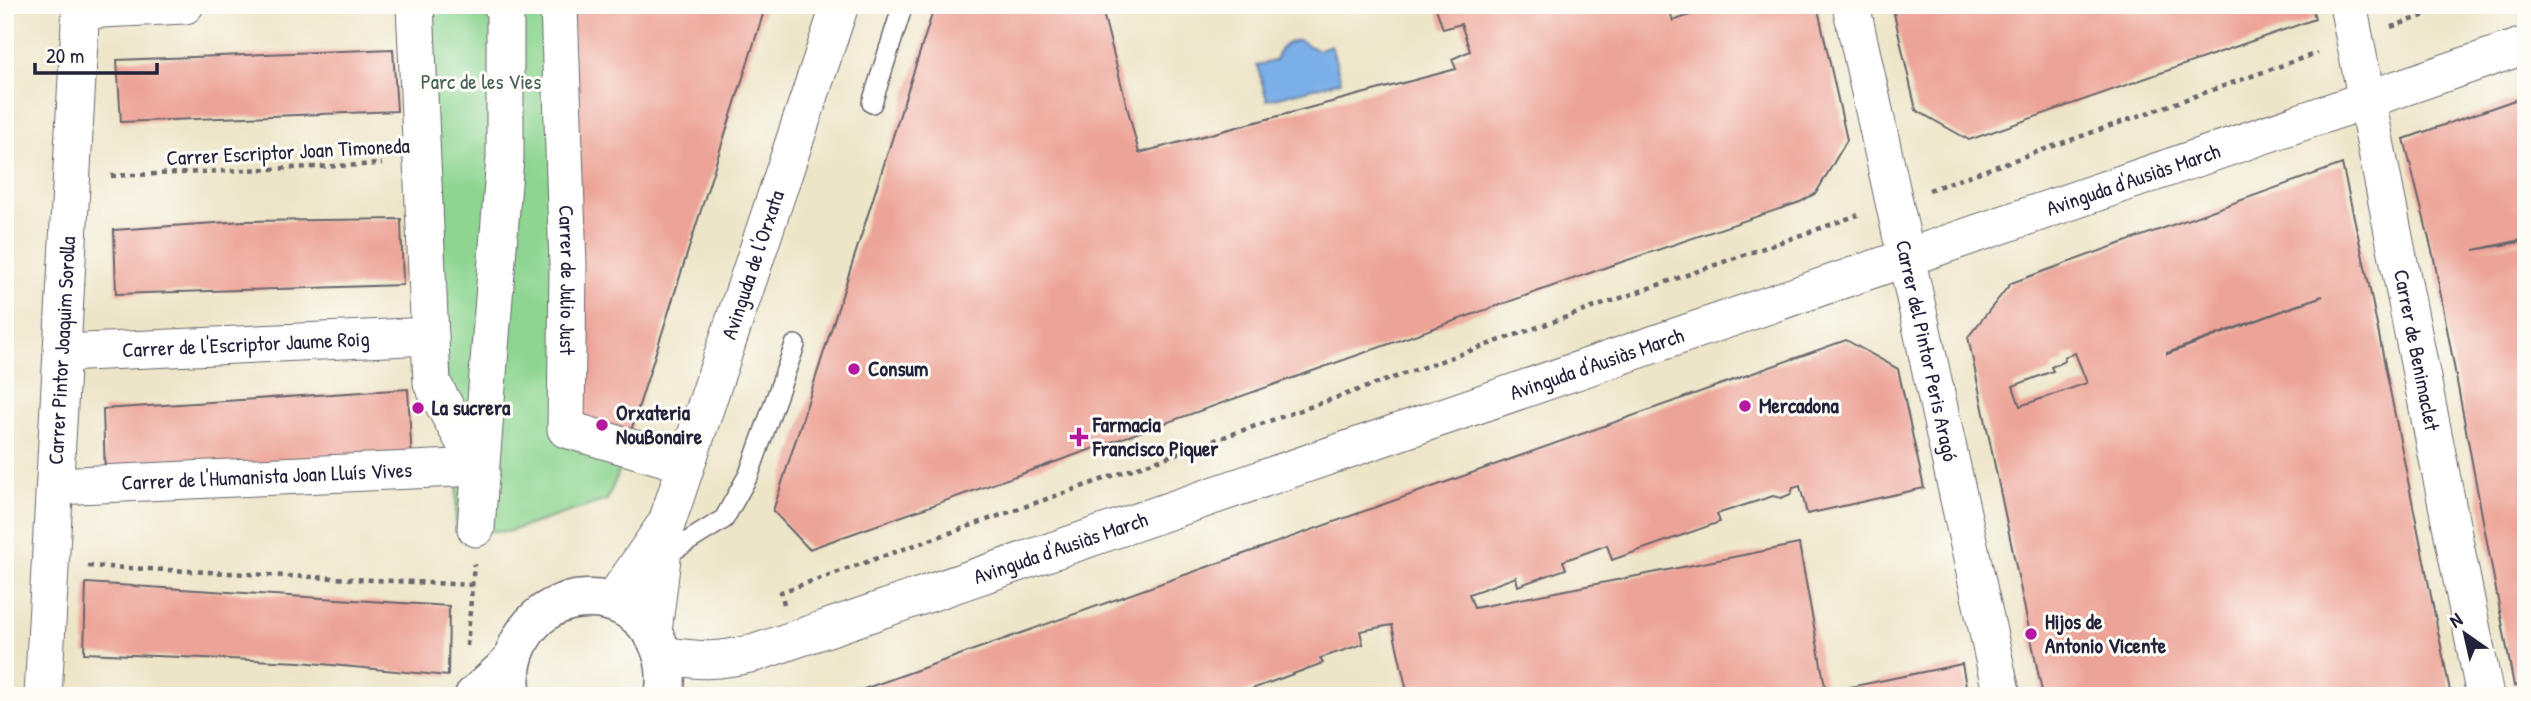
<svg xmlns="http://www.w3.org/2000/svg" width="2531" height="701" font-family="'Patrick Hand',sans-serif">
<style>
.green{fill:#8dd591;stroke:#587c66;stroke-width:2}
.water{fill:#7aafe8;stroke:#4e6892;stroke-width:2}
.building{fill:#eda498;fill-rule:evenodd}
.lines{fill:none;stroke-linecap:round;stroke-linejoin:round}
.lane-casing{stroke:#69666c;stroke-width:22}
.street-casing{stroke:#69666c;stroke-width:39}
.secondary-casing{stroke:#69666c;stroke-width:41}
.path{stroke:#69666c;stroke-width:4.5;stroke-dasharray:5 5;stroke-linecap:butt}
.lane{stroke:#fff;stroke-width:19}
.street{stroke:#fff;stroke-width:37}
.secondary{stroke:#fff;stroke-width:38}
.poi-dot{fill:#b5179e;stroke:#fdfcf7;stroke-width:2.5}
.labels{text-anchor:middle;stroke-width:6;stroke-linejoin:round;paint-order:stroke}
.park-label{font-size:21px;fill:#476159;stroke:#fdfcf7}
.street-label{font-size:21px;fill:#22223b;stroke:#fdfcf7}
.poi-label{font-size:21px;font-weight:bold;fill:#22223b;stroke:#fdfcf7;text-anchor:start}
</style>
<rect width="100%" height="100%" fill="#fdfcf7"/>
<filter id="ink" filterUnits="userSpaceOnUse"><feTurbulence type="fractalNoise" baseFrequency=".0143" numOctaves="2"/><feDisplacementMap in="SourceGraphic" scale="14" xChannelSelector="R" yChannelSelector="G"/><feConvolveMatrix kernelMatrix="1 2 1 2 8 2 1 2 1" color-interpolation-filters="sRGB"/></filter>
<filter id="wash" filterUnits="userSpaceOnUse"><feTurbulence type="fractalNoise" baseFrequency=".00686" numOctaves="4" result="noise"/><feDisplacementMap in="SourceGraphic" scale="28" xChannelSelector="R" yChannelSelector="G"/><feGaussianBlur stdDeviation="1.57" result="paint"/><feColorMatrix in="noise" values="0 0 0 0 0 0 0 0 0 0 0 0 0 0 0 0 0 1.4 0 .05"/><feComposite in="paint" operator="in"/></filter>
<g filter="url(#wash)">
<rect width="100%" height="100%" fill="#ede5c8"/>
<path class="green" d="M401,5H559L624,460L607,500L507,532L455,529L458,466Z"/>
<path class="water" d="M1299,40L1317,50L1331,45L1341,81L1267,100L1257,65L1275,61C1278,48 1286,42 1299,40Z"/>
<g id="blocks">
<g class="building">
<path d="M572,5H766L630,434L582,422Z"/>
<path d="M935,5H1101L1139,153L1456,69L1452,59L1470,51L1461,24L1443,29L1435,5H1668L1673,21L1718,5H1817L1847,140L1816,193L1800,202L1604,268L809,549L773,511Z"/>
<path d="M1892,5H2312L2315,19L1969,140L1916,110Z"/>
<path d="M393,49L397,111L121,122L117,60Z"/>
<path d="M2526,96V239L2474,250L2526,241V684L2514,686L2434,259L2404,139Z"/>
<path d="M2342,164L2368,280L2451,696H2043L1968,337L2011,283ZM2322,296H2323L2167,354V353ZM2075,353L2087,383L2020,406L2013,386L2053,371L2051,367L2065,361L2064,357Z"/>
<path d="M401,219L403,285L116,294L114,230L244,221Z"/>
<path d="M5,251H14L7,354H5Z"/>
<path d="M1846,340L1898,369L1924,488L1807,514L1800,486L1793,488L1791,494L1781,498L1773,496L1717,514L1720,522L1612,560L1607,545L1563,561L1566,569L1518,586L1516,577L1469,594L1474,608L1799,544L1826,692L1962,664L1968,696H1408L1392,625L1360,631L1363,644L1320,658L1323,663L1233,696H844Z"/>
<path d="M408,389L412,462L105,475L103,409Z"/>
<path d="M86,583L449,606L448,676L300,662L84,653Z"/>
</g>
</g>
</g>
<g filter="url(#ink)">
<use href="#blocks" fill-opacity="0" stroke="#69666c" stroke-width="2"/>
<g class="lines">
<g class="lane-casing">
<g id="lane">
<path d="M872,103L903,5"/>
<path d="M661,558L724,519L749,474L795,345"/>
</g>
</g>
<g class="street-casing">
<g id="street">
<path d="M415,5L432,383L481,472"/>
<path id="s1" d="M559,5L568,265L566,429L686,464"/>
<path id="s2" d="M1851,5L2002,696"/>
<path id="s3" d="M2348,5L2485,696"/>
<path d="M81,10L185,5"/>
<path id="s4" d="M62,353L430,336"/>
<path id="s5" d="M55,486L478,467"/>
<path d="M476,528L505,157V14L502,5"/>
<path d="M612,602L663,528"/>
<path id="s6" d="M653,632L666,525L840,5"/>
<path id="s7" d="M664,655C703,662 717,661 755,653L2526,45"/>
<path id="s8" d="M43,696L81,5"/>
</g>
</g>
<g class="secondary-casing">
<g id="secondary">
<path d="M474,696L510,663"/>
<path d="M512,696C503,649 535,600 586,599C639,597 674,646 664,696"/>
</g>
</g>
<g class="path">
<path d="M2391,27L2454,5"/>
<path d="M111,176L382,164"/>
<path d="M1929,190L2317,53"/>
<path d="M88,566L472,585"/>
<path d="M784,604L781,592L1858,215"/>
<path d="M467,646L474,564"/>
<path d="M418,696L435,693"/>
</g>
<use href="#lane" class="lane"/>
<use href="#street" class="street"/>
<use href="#secondary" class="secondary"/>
</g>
</g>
<g class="poi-dot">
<circle cx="854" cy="369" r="7"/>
<circle cx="1745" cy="406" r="7"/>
<circle cx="418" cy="408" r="7"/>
<circle cx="602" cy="425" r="7"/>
<path d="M1075.5 426.5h7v7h7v7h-7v7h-7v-7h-7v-7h7z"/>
<circle cx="2031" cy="634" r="7"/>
</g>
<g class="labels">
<g class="park-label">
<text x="481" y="89">Parc de les Vies</text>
</g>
<g class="street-label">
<text transform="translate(288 152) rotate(-3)" y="7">Carrer Escriptor Joan Timoneda</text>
<text dy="7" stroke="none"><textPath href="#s7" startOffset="1549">Avinguda d'Ausiàs March</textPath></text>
<text dy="7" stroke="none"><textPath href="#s6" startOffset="382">Avinguda de l'Orxata</textPath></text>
<text dy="7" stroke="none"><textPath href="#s1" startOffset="275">Carrer de Julio Just</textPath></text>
<text dy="7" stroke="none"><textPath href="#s4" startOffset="184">Carrer de l'Escriptor Jaume Roig</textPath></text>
<text dy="7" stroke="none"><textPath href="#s2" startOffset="354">Carrer del Pintor Peris Aragó</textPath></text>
<text dy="7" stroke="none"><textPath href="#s3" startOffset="352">Carrer de Benimaclet</textPath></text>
<text dy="7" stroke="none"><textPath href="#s8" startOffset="346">Carrer Pintor Joaquim Sorolla</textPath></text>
<text dy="7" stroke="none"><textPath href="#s7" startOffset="982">Avinguda d'Ausiàs March</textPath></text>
<text dy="7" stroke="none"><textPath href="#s5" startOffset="212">Carrer de l'Humanista Joan Lluís Vives</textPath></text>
<text dy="7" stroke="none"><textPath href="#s7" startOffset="415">Avinguda d'Ausiàs March</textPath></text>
</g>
<g class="poi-label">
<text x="868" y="376">Consum</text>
<text x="1759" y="413">Mercadona</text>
<text x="432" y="415">La sucrera</text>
<text x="616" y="420">Orxateria<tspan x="616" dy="24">NouBonaire</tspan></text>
<text x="1093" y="432">Farmacia<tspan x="1093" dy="24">Francisco Piquer</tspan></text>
<text x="2045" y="629">Hijos de<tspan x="2045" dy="24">Antonio Vicente</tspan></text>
</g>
</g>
<rect width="2531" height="701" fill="none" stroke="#fdfcf7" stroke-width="28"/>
<g transform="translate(2465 634) rotate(326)" stroke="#fdfcf7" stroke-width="5" paint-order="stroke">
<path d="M0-5L12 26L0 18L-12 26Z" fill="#22223b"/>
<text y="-10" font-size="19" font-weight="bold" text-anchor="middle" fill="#22223b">N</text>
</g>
<path d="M35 63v10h122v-10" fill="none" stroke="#22223b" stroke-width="3.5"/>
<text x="46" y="63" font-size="21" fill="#22223b" stroke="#fdfcf7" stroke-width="5" paint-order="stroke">20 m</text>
</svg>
